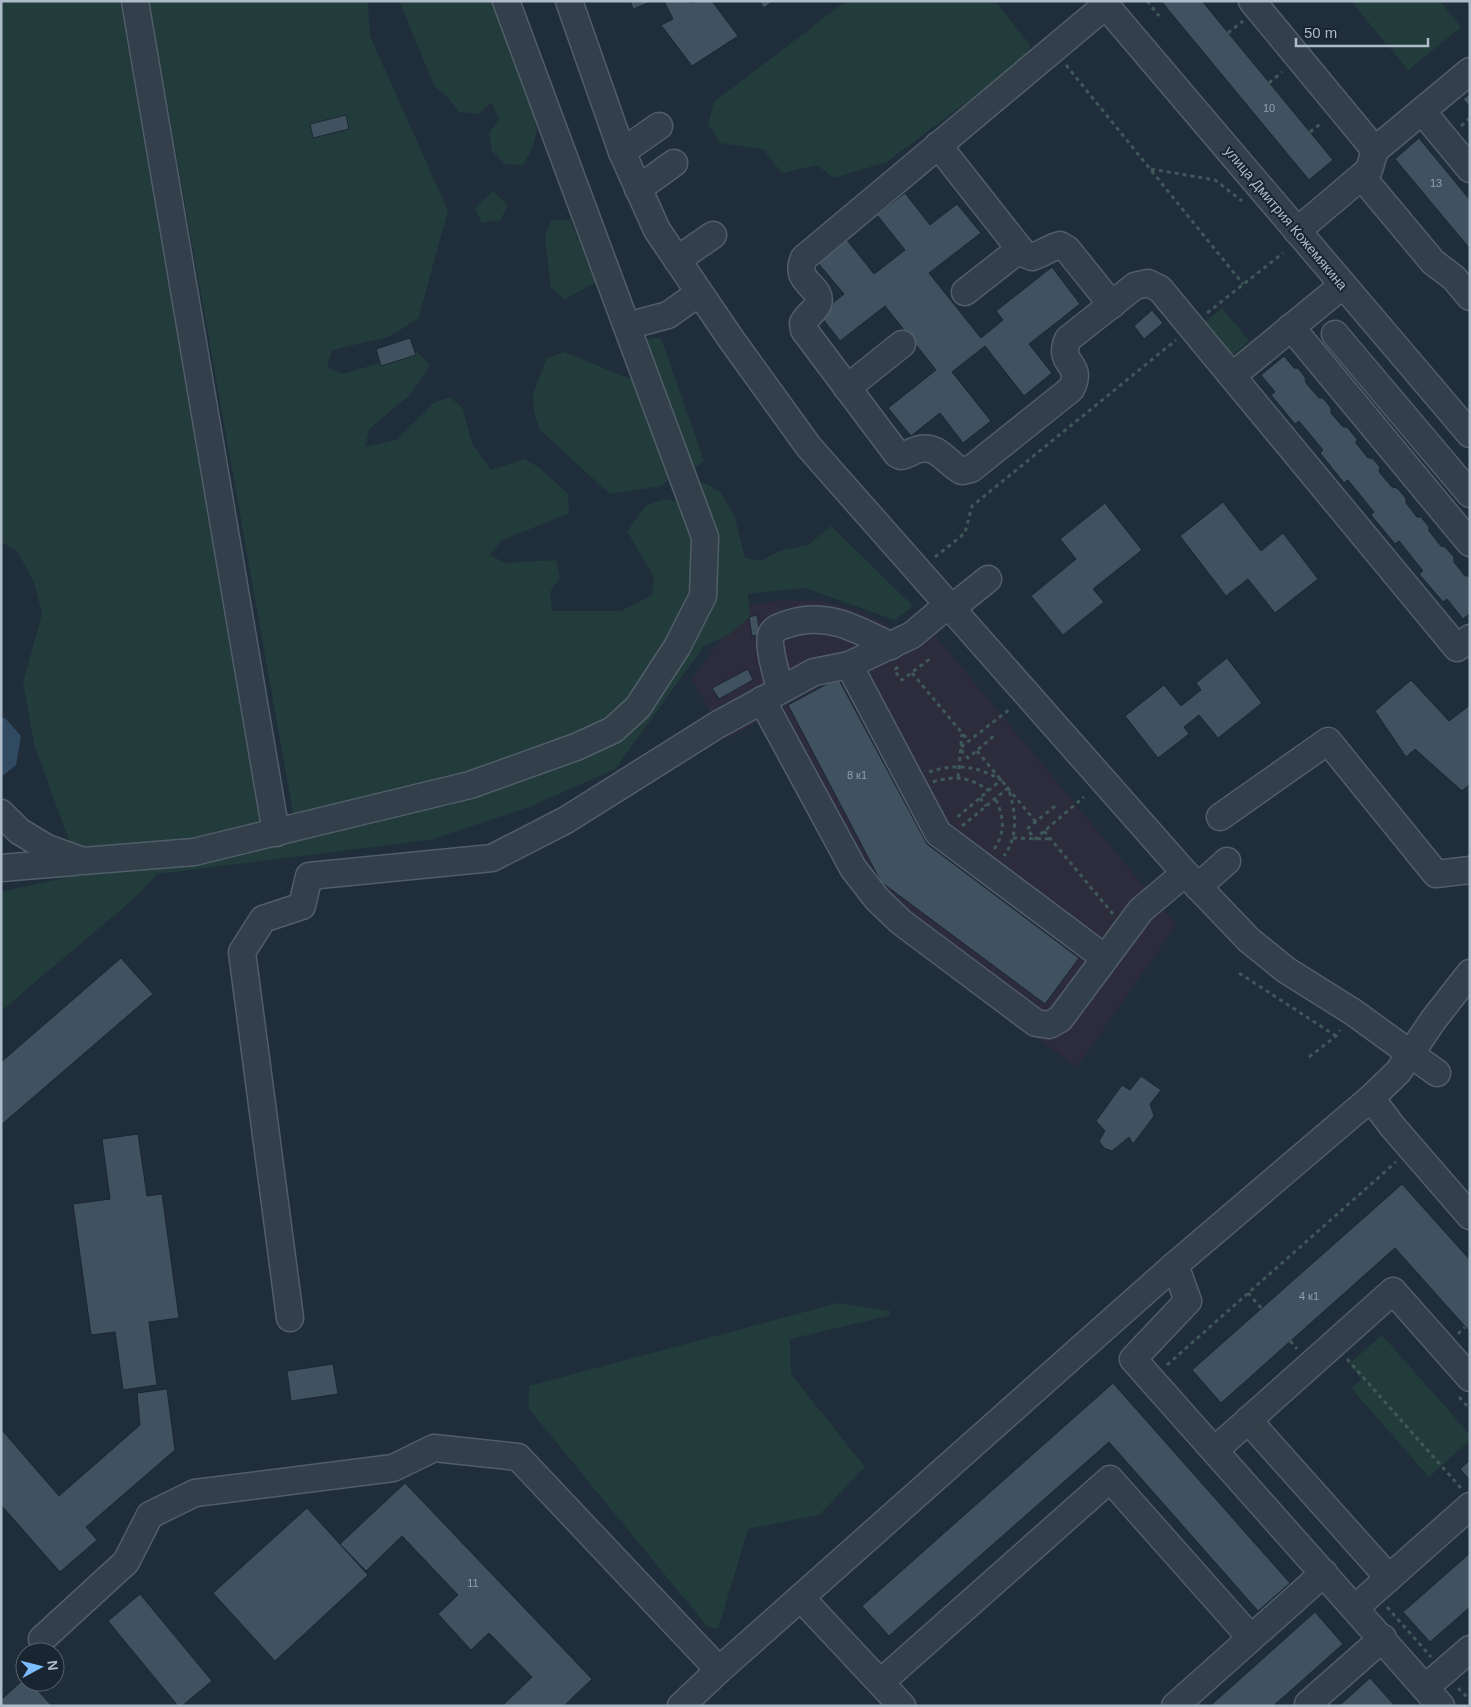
<svg xmlns="http://www.w3.org/2000/svg" width="1471" height="1707" font-family="Arial,sans-serif">
<style>
.medical{fill:#2c2c3c}
.green{fill:#223c3c}
.water{fill:#304a62}
.building{fill:#405160;stroke:#1b2732}
.lines{fill:none;stroke-linecap:round;stroke-linejoin:round}
.minor-casing{stroke:#515e69;stroke-width:29}
.path{stroke:#3f5859;stroke-width:3;stroke-dasharray:4 4;stroke-linecap:butt}
.minor{stroke:#33404b;stroke-width:26}
.labels{text-anchor:middle;stroke-width:4;stroke-linejoin:round;paint-order:stroke}
.number-label{font-size:11px;fill:#92a0ae}
.street-label{font-size:14px;fill:#aebbc8;stroke:#192530}
</style>
<rect width="100%" height="100%" fill="#202e3b"/>
<path class="medical" d="M783,600L822,601L860,611L894,629L920,617L1176,925L1077,1067L891,932L866,908L841,875L758,722L725,739L692,679L745,606Z"/>
<g class="green">
<path d="M1,1H120L260,826L242,835L106,851L71,846L35,747L23,683L42,614L34,582L17,551L1,542Z"/>
<path d="M149,1H368L370,36L448,211L418,319L388,337L332,350L327,367L343,374L417,352L430,365L411,394L369,429L365,447L396,440L434,403L450,397L463,409L472,444L491,470L525,459L541,469L568,494L569,513L501,541L490,555L505,563L556,560L560,577L550,592L552,611H621L652,595L654,577L627,531L647,505L666,499L684,503L699,534V590L618,724L464,779L295,824Z"/>
<path d="M399,1H499L522,49L537,131L532,149L523,165L505,164L492,151L489,133L499,119L492,103L477,114L459,112L449,99L435,87Z"/>
<path d="M846,1H995L1031,46L1024,59L887,162L834,178L817,165L782,173L763,149L720,143L708,124L714,102Z"/>
<path d="M1351,1H1440L1461,27L1408,70Z"/>
<path d="M493,191L508,206L500,220L482,223L475,208Z"/>
<path d="M551,220H570L596,282L565,299L551,288L545,237Z"/>
<path d="M1222,308L1249,341L1230,357L1203,324Z"/>
<path d="M661,338L704,461L690,472L643,339Z"/>
<path d="M564,352L633,380L646,394L675,475L661,486L610,494L540,430L534,411L533,393L547,358Z"/>
<path d="M703,482L721,492L735,518L745,558L760,561L779,551L808,545L831,526L913,606L895,620L805,588L748,594L750,617L728,635L704,646L615,769L534,805L429,840L157,874L138,895L1,1011V892L78,875L259,845L427,805L444,807L498,790L513,777L615,735L708,600L693,491Z"/>
<path d="M838,1303L891,1311L888,1316L790,1339L791,1374L865,1467L819,1515L748,1529L718,1629L707,1626L529,1409V1386Z"/>
<path d="M1382,1335L1470,1435V1440L1429,1477L1351,1388L1362,1379L1349,1364Z"/>
</g>
<path class="water" d="M1,718H5L21,736L16,765L1,777Z"/>
<g class="building">
<path d="M630,1H653L633,9Z"/>
<path d="M664,1H690L691,3L693,1H712L738,36L692,66L661,25L673,19Z"/>
<path d="M759,1H773L764,8Z"/>
<path d="M1161,1H1202L1333,160L1309,180Z"/>
<path d="M1470,94V107L1463,99Z"/>
<path d="M346,115L349,129L313,138L310,124Z"/>
<path d="M1419,138L1470,200V249L1395,159Z"/>
<path d="M905,193L930,225L957,204L981,233L929,273L981,338L1003,320L996,311L1052,267L1080,304L1029,344L1052,373L1024,396L985,346L952,372L991,421L963,443L940,413L911,436L888,408L936,370L885,306L840,341L819,314L844,294L818,263L847,240L874,274L905,250L877,215Z"/>
<path d="M1152,310L1163,323L1144,339L1134,326Z"/>
<path d="M410,338L416,355L381,366L376,349Z"/>
<path d="M1284,356L1294,368H1298L1305,377L1306,383L1319,398H1323L1331,408V413L1343,427H1347L1357,439L1356,443L1367,457L1373,459L1380,467L1379,472L1392,487L1397,488L1405,497L1406,499V503L1417,517H1421L1429,527V531L1441,546L1445,547L1454,557V562L1465,576H1470V613L1463,619L1447,599L1443,602L1419,574L1423,571L1399,541L1395,544L1371,515L1374,512L1348,480L1344,483L1320,453L1323,450L1299,421L1295,424L1271,395L1275,392L1261,375Z"/>
<path d="M1223,502L1261,551L1283,533L1318,579L1275,613L1248,579L1226,596L1180,536Z"/>
<path d="M1105,503L1142,550L1093,589L1104,602L1063,635L1031,596L1076,559L1060,539Z"/>
<path d="M757,615L760,635L752,636L749,617Z"/>
<path d="M1227,658L1262,703L1218,738L1199,715L1184,727L1189,734L1158,758L1125,716L1164,685L1181,706L1201,690L1196,683Z"/>
<path d="M748,669L753,680L719,699L712,688Z"/>
<path d="M838,678L927,844L1079,958L1045,1004L881,882L788,705Z"/>
<path d="M1411,680L1449,721L1470,705V784L1462,791L1415,749L1406,757L1375,711Z"/>
<path d="M121,958L153,994L1,1125V1062Z"/>
<path d="M1141,1076L1161,1090L1150,1104L1154,1116L1133,1144L1129,1137L1112,1151L1104,1148L1099,1141L1105,1131L1096,1121L1122,1085L1130,1090Z"/>
<path d="M138,1134L147,1196L162,1194L179,1318L149,1322L157,1385L123,1390L115,1332L91,1335L73,1204L110,1199L102,1139Z"/>
<path d="M1402,1184L1470,1260V1332L1395,1248L1221,1403L1192,1370Z"/>
<path d="M333,1364L338,1394L291,1401L287,1371Z"/>
<path d="M1113,1383L1290,1583L1258,1611L1109,1442L889,1636L862,1606Z"/>
<path d="M167,1389L175,1450L86,1527L97,1540L60,1572L1,1505V1429L59,1496L140,1425L137,1393Z"/>
<path d="M1470,1460V1478L1469,1479L1460,1469Z"/>
<path d="M405,1483L592,1679L564,1706H502L532,1677L489,1633L471,1650L438,1614L458,1595L402,1536L366,1571L340,1544Z"/>
<path d="M307,1508L368,1575L275,1661L213,1593Z"/>
<path d="M1470,1553V1607L1430,1642L1403,1612Z"/>
<path d="M140,1594L212,1681L182,1706H178L108,1621Z"/>
<path d="M1315,1612L1343,1644L1288,1693L1273,1706H1210Z"/>
<path d="M25,1678V1682H30L52,1706H1V1700Z"/>
<path d="M1370,1678L1395,1706H1339Z"/>
</g>
<g class="lines">
<g class="minor-casing">
<g id="minor">
<path d="M135,1L276,833"/>
<path d="M569,1L622,152L657,230L731,339L809,447L1185,873L1249,940L1286,970L1353,1012L1437,1073"/>
<path d="M1102,1L1470,434"/>
<path d="M1252,1L1375,150"/>
<path d="M1105,6L804,258C792,283 824,286 818,304C815,311 807,315 803,323L804,330L897,454L901,456C908,455 913,450 920,449C939,445 947,464 962,471L971,469L1071,389C1085,362 1056,366 1068,339L1135,286L1148,283L1160,289L1457,648L1470,638"/>
<path d="M1422,111L1470,169"/>
<path d="M938,145L1023,253L1032,257C1042,254 1049,248 1060,245L1067,249L1112,305"/>
<path d="M622,152L659,126"/>
<path d="M1362,177L1433,262L1454,278L1470,297"/>
<path d="M638,189L674,163"/>
<path d="M1297,231L1369,170L1375,150L1470,71"/>
<path d="M677,260L713,235"/>
<path d="M965,292L1020,249"/>
<path d="M627,326L668,315L699,293"/>
<path d="M1291,327L1470,543"/>
<path d="M1335,334L1470,494"/>
<path d="M1232,376L1343,285"/>
<path d="M847,388L902,344"/>
<path d="M952,608L988,579"/>
<path d="M849,665L938,833L1105,958"/>
<path d="M780,690C778,678 766,644 772,633C776,627 782,626 788,624C826,611 857,629 891,646"/>
<path d="M762,700L853,868L877,899L901,922L1036,1023L1049,1025L1060,1019L1141,910L1185,873"/>
<path d="M1,813L19,831L47,848L83,861L194,852L470,785L576,747L613,730L638,707L677,647L703,596L705,537L506,1"/>
<path d="M1220,817L1328,741L1436,874L1470,870"/>
<path d="M1,868L74,862"/>
<path d="M1198,887L1227,861"/>
<path d="M1371,1098L1392,1126L1470,1216"/>
<path d="M1175,1265L1188,1301L1133,1359L1441,1706"/>
<path d="M290,1318L242,952L263,919L302,906L309,876L492,858L566,820L717,725L814,672L849,665L912,635L949,604"/>
<path d="M1248,1420L1389,1578"/>
<path d="M1215,1450L1393,1291L1470,1378"/>
<path d="M801,1598L902,1706"/>
<path d="M1355,1608L1470,1506"/>
<path d="M42,1639L126,1562L150,1515L195,1493L393,1468L434,1448L518,1457L719,1670"/>
<path d="M881,1682L1110,1479L1251,1638"/>
<path d="M1425,1688L1470,1649"/>
<path d="M681,1706L719,1670L1175,1265L1371,1098L1398,1072L1434,1019L1470,973"/>
<path d="M1175,1706L1324,1573"/>
<path d="M1310,1706L1308,1704L1383,1638"/>
</g>
</g>
<g class="path">
<path d="M1147,1L1159,16"/>
<path d="M1228,33L1243,21"/>
<path d="M1066,65L1243,284"/>
<path d="M1269,83L1282,72"/>
<path d="M1461,126L1470,118"/>
<path d="M1310,132L1323,122"/>
<path d="M1151,169L1215,180L1242,201"/>
<path d="M1207,313L1283,253"/>
<path d="M935,557L965,533L972,506L1176,340"/>
<path d="M898,667L894,670L902,680L931,658"/>
<path d="M912,673L968,740"/>
<path d="M961,747L1010,709"/>
<path d="M961,750L968,758L995,735"/>
<path d="M977,751L1036,822"/>
<path d="M929,772C956,763 977,766 1001,780L955,819"/>
<path d="M958,777L962,734"/>
<path d="M933,782C954,775 971,777 989,791"/>
<path d="M980,798L986,806"/>
<path d="M1055,806L1027,829L1035,839L1084,797"/>
<path d="M962,826L1008,788C1016,811 1019,835 1004,856"/>
<path d="M1044,831L1113,914"/>
<path d="M1013,838L1050,839"/>
<path d="M994,849C1006,832 1004,816 995,798"/>
<path d="M1239,973L1336,1036"/>
<path d="M1309,1057L1336,1036L1340,1030"/>
<path d="M1248,1293L1262,1309"/>
<path d="M1458,1334L1465,1327"/>
<path d="M1290,1341L1297,1349"/>
<path d="M1347,1359L1461,1488"/>
<path d="M1167,1365L1396,1162"/>
<path d="M1459,1397L1470,1409"/>
<path d="M1387,1607L1431,1657"/>
<path d="M1458,1688L1470,1700"/>
</g>
<use href="#minor" class="minor"/>
</g>
<g class="labels">
<g class="number-label">
<text x="1269" y="112">10</text>
<text x="1436" y="187">13</text>
<text x="857" y="779">8 к1</text>
<text x="1309" y="1300">4 к1</text>
<text x="473" y="1587">11</text>
</g>
<g class="street-label">
<text transform="translate(1286 218) rotate(50)" y="5">улица Дмитрия Кожемякина</text>
</g>
</g>
<rect width="1471" height="1707" fill="none" stroke="#aebbc8" stroke-width="5"/>
<g transform="translate(40 1667) rotate(83)"><circle r="24" fill="#192530" stroke="#55616d"/>
<path d="M0-4L9 19L0 12L-9 19Z" fill="#7cbdff"/>
<text y="-8" font-size="14" font-weight="bold" text-anchor="middle" fill="#aebbc8">N</text>
</g>
<path d="M1296 38v8h132v-8" fill="none" stroke="#aebbc8" stroke-width="2.5"/>
<text x="1304" y="38" font-size="15" fill="#aebbc8" stroke="#192530" stroke-width="4" paint-order="stroke">50 m</text>
</svg>
